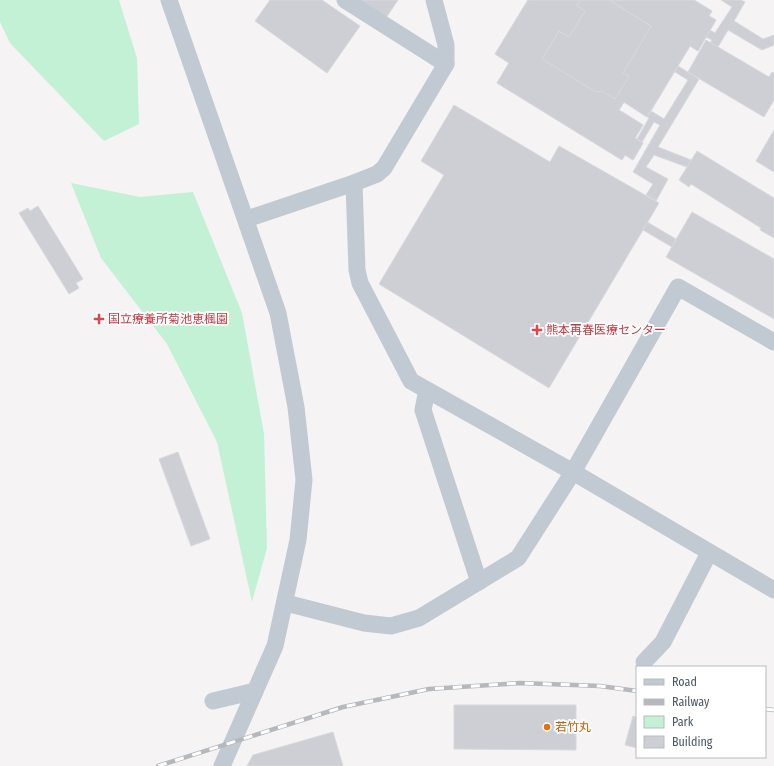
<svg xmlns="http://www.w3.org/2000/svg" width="774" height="766" font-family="'Fira Sans Condensed','Noto Sans JP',sans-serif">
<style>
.green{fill:#c3f1d5}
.building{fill:#cdcfd5;stroke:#d7d9de}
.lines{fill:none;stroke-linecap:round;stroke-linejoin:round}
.minor{stroke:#c1cad2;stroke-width:17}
.rail-casing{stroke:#b5b8bd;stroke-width:4.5}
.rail{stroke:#fff;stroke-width:3;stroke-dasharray:9;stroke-linecap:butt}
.health-dot{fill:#e0444e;stroke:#fff;stroke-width:1.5}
.food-dot{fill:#e8710a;stroke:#fff;stroke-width:1.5}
.labels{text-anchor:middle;stroke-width:3.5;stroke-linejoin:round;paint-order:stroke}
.health-label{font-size:12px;fill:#be3a42;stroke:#fff;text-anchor:start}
.food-label{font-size:12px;fill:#c56008;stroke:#fff;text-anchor:start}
</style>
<rect width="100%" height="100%" fill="#f5f3f3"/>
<g class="green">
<path d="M0,0H119L137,58L139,124L104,141L10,43L0,22Z"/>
<path d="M71,183L140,197L193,192L242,313L264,434L267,548L252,602L217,442L167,344L101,258Z"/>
</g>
<g class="building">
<path d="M270,0H322L360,26L327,73L255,21Z"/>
<path d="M357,0H398L386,18Z"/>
<path d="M528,0H580L577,6L585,11L569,37L559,31L542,59L596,92L602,91L615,99L629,76L623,73L651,26L609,0H694L712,11L709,16L716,20L706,37L698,51L690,46L647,117L624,102L619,110L643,125L635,138L643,143L633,160L625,155L622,160L497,83L509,63L495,54Z"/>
<path d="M528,0H694L712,11L709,16L716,20L706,37L698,51L690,46L647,117L624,102L619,110L643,125L635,138L643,143L633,160L625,155L622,160L497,83L509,63L495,54Z"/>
<path d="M580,0H609L651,26L623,73L629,76L615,99L602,91L596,92L542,59L559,31L569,37L585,11L577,6Z"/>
<path d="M721,0H741L745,2L734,21L763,39L774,35V45L762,50L728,30L718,47L710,43L712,40L706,37L710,30L715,33L732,7Z"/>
<path d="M706,40L769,77L772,72L774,73V100L764,117L688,72Z"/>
<path d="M678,66L699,79L658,147L691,160L687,167L654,155L646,167L668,179L656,201L646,195L653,184L633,172L660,125L654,122L642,142L637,139L649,118L647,117L651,111L664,119L688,80L675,72Z"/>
<path d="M454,105L550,162L559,146L659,203L549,388L379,284L444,175L421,161Z"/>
<path d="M774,130V172L756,161Z"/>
<path d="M697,151L774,198V238L760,230L761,228L691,184L689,187L679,180Z"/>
<path d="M38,206L83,279L76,283L79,288L69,294L19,213L28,208L30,211Z"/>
<path d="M692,212L774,259V319L666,257Z"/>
<path d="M647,222L676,239L672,247L643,230Z"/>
<path d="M178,452L210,539L191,546L159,459Z"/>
<path d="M454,705H576V750L454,749Z"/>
<path d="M633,716L637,718V748L625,745Z"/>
<path d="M333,732L343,766H247L253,755Z"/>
</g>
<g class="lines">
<g class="minor">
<path d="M169,0L278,313L296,407L304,480L298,540L275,646L222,766"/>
<path d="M345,0L446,64"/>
<path d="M354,183L357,270L360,283L411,381L573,472L774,590"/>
<path d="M247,219L354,183L377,174L384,168L446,64V45L434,0"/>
<path d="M427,390L423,410L479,582"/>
<path d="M286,603L364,623L391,626L419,618L518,558L573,472L678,287L774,342"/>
<path d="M644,662L663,642L709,553"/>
<path d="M213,701L255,691"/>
</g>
<g class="rail-casing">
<g id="rail">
<path d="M765,709L774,710"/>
<path d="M158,766L343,707L429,689L520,683L600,686L637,691"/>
</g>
</g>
<use href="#rail" class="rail"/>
</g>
<g class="health-dot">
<path d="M97 313h4v4h4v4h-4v4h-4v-4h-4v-4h4z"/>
<path d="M535 324h4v4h4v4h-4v4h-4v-4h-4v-4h4z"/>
</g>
<circle class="food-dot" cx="547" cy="727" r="4"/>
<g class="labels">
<g class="health-label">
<text x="108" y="323">国立療養所菊池恵楓園</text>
<text x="546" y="334">熊本再春医療センター</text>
</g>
<g class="food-label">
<text x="555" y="731">若竹丸</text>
</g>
</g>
<rect x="636" y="666" width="130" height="92" fill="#ffffff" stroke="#b7bbc0"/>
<rect x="644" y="679" width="20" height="6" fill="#c1cad2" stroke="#b7bbc0"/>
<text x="672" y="686" font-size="12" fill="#4a5661">Road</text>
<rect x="644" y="699" width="20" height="6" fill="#b5b8bd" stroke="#b7bbc0"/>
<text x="672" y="706" font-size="12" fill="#4a5661">Railway</text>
<rect x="644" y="716" width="20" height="12" fill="#c3f1d5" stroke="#b7bbc0"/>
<text x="672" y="726" font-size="12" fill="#4a5661">Park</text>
<rect x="644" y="736" width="20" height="12" fill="#cdcfd5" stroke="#b7bbc0"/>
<text x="672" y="746" font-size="12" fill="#4a5661">Building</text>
</svg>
